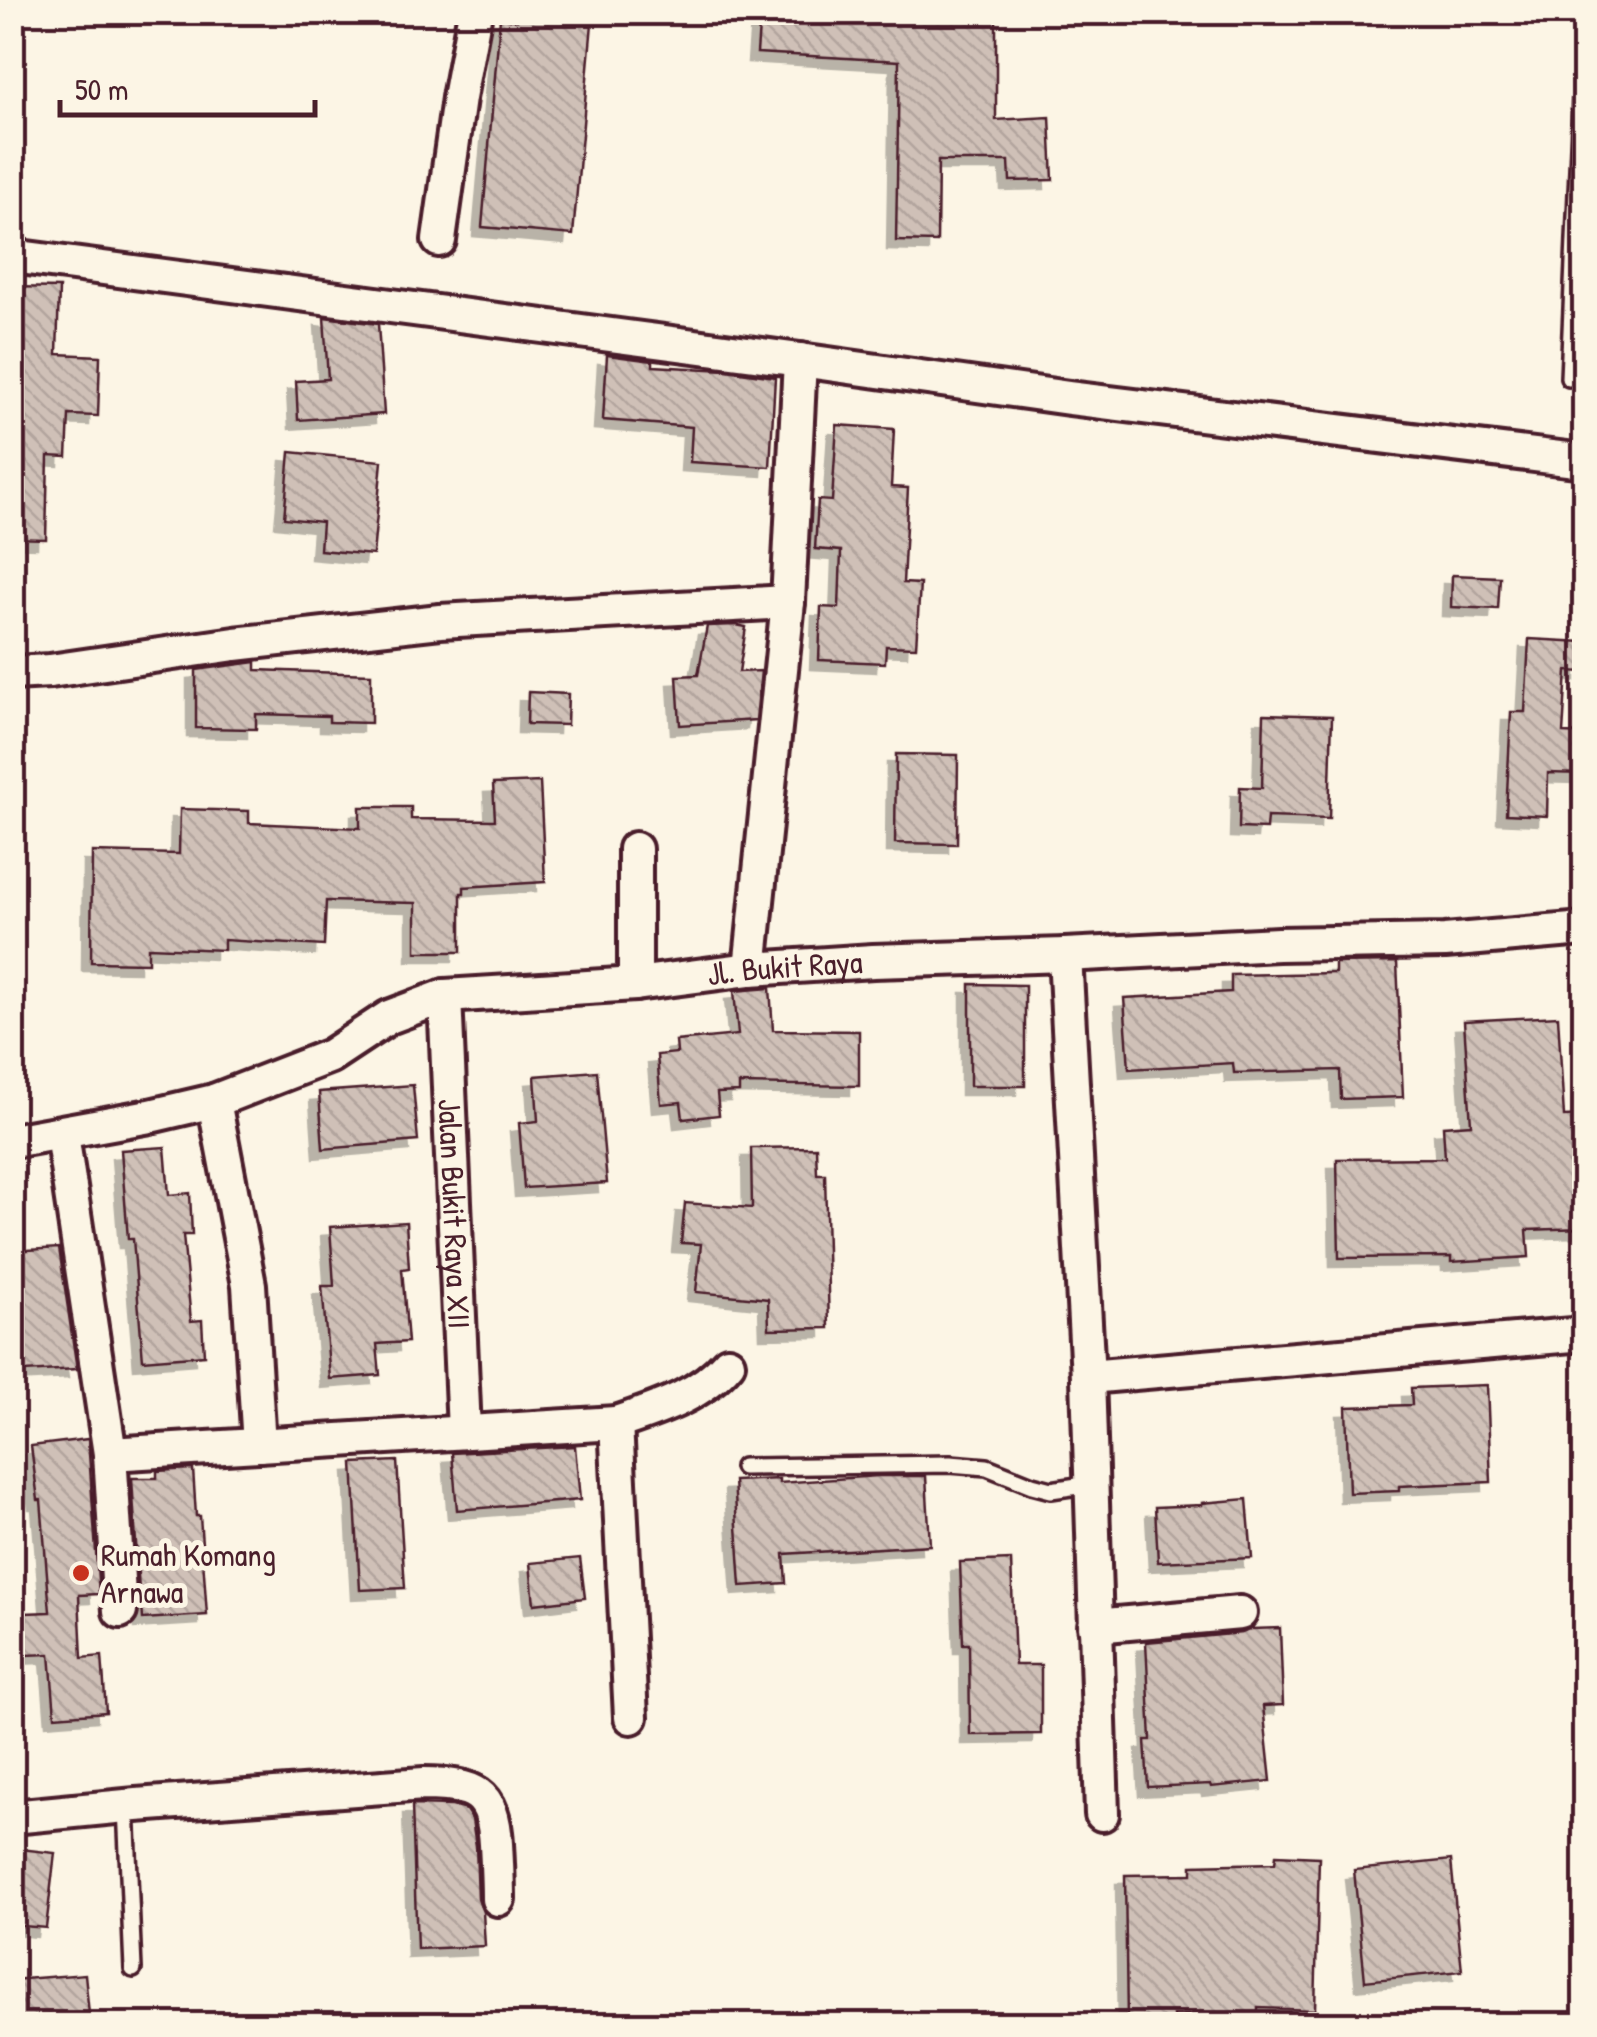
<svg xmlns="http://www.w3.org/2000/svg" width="1597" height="2037" font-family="'Patrick Hand',sans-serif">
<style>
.building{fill:url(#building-back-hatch);stroke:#4a1f2b;stroke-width:2.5;filter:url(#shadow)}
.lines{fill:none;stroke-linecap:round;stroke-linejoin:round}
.lane-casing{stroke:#4a1f2b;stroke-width:22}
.street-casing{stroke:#4a1f2b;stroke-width:40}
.lane{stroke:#fcf5e5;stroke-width:15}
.street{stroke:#fcf5e5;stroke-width:32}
.poi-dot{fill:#c8321e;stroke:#fcf5e5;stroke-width:4}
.labels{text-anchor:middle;stroke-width:10;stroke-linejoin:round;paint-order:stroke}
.street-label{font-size:32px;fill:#4a1f2b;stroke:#fcf5e5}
.poi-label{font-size:32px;fill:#4a1f2b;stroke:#fcf5e5;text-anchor:start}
</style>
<defs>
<pattern id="building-back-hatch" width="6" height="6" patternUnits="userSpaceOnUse" patternTransform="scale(2.5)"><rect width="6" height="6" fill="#cfc0b7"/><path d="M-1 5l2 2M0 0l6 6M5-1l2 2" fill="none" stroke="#b3a59e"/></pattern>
<filter id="shadow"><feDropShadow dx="-9" dy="9" stdDeviation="0" flood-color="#0004"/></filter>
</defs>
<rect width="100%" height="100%" fill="#fcf5e5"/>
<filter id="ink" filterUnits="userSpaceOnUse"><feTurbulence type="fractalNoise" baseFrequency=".01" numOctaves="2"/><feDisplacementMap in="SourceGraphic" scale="20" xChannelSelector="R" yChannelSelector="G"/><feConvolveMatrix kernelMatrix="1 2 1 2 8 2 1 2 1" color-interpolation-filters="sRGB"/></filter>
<g filter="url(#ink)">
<g class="building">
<path d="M518,12H593L573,235L482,227L500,18L517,20Z"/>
<path d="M760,12H996V120L1050,117L1053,180L1010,181L1009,161H938L937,242L896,241L899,61L757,53Z"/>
<path d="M12,287L59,288L57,354L100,356L98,416L69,415L67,457L48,456L46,539L12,538Z"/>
<path d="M324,317L378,324L384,414L298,420L296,381L328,379Z"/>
<path d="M607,355L653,361V366L726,370L775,377L770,467L690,462L692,427L603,420Z"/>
<path d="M837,425L894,429L891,487L908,488L903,583L920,584L916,647L886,646L885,663L819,660L821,607L839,608L841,551L815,549L818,500L832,501Z"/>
<path d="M290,452L382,461L373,555L320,550L322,522L284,518Z"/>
<path d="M1452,575L1500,577L1498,609L1451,607Z"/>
<path d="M736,625L746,627L739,672L761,671L756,720L680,725L677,676L698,675L707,626Z"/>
<path d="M1529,639L1584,642V672L1567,671L1563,733L1584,734V774L1548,773L1547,816L1506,814L1511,712H1525Z"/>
<path d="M256,662V670L371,674V723L329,722V716L256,714V729L196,728V670Z"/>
<path d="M528,692L568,694L567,725L527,724Z"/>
<path d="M1264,714L1332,716L1329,819L1267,817L1266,829L1239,828L1240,787L1262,788Z"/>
<path d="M896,754L958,755L957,844L895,843Z"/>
<path d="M540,782L545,882L464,887V893H461V952H416V903L326,901L324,946L224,940V950L148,947V963L91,962L92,852L179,854L180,809L249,811V823L360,828V807H411V819L495,820L493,784Z"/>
<path d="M1397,962L1403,1097L1341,1099L1340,1070L1234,1073L1233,1063L1129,1069L1124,998L1231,992V975L1335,973V963Z"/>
<path d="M970,984L1025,985V1086H970Z"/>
<path d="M770,988L773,1030L859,1031V1086L739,1084V1092L717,1093L719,1115L683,1119L681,1102L661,1104L657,1055L677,1053L676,1041L738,1035L734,991Z"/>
<path d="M1558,1016L1564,1117L1584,1116V1228L1527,1230L1529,1257L1451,1262V1257L1339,1258L1337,1159L1445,1158L1443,1126L1471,1124L1464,1021Z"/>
<path d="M597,1071L607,1183L524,1188L519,1123L538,1121L535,1076Z"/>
<path d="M413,1085L418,1141L323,1149L319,1092Z"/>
<path d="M165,1147L169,1195L190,1193L192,1235H183L191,1321L202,1320L204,1355L143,1360L133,1239H128L121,1150Z"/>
<path d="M816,1147L817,1174H825L829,1328L769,1329L768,1299L696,1292L701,1244L681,1243L685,1203L752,1208L751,1148Z"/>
<path d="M406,1222L409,1268L402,1269L408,1342L377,1344L380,1375L330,1379L322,1286H334L330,1227Z"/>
<path d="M59,1248L77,1369L24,1372L12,1251Z"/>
<path d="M1487,1385L1491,1482L1399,1486V1491L1349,1493L1346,1407L1412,1405L1411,1388Z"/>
<path d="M88,1439L99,1594L79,1595L82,1658L102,1656L106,1712L55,1716L50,1654L26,1655L25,1613L50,1612L41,1500H38L31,1446Z"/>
<path d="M575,1446L580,1500L457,1510L452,1453Z"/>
<path d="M397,1461L405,1588L360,1590L353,1463Z"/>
<path d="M193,1469L196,1516H200L207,1615L143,1619L141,1591H139L132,1478H157V1471Z"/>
<path d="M878,1476H926L930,1545L784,1554L786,1583L741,1586L734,1481L779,1479V1483Z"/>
<path d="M1247,1499L1252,1558L1158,1562L1155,1507L1202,1505V1503Z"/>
<path d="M580,1558L585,1598L534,1604L530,1563Z"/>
<path d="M1011,1560L1015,1665H1041V1734L970,1735L969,1644H963L960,1562Z"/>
<path d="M1280,1628L1283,1705L1263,1706L1271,1781L1211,1787L1210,1784L1148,1787L1145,1740H1151L1146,1642L1242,1633L1251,1629Z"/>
<path d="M412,1805L452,1806L466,1810L472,1819L476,1846L478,1899L483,1912L485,1946L417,1949Z"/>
<path d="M12,1848L55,1853L46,1928L12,1925Z"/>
<path d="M1276,1855L1319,1857L1315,2010L1258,2008V2013L1173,2015L1174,2024H1127L1125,1875L1192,1874V1865L1275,1863Z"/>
<path d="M1451,1860L1462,1971L1365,1981L1354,1870Z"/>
<path d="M85,1974L90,2024H16L12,1980Z"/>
</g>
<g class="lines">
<g class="lane-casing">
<g id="lane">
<path d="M1569,378L1584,31"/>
<path d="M743,1467L950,1464L987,1467L1032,1485L1051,1490L1091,1484"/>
<path d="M126,1806L133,1969"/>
</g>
</g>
<g class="street-casing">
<g id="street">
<path d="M439,240L459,98L475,12"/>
<path d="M12,256L800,360L1069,398L1584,461"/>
<path d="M12,673L50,671L235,644L440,621L788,602"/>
<path d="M1065,955L1088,1377L1102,1814"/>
<path d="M750,969L788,602L800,360"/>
<path d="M635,984V849"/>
<path id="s1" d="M445,996L464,1431"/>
<path d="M214,1101L249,1285L259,1445"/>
<path d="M62,1134L110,1454L616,1423C657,1409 700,1396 728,1363"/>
<path id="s2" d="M12,1141L150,1116L214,1101L330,1056L389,1017L445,996L635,984L750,969L873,961L1065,955L1278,944L1445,941L1584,929"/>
<path d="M1088,1377L1584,1334"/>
<path d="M616,1423L631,1717"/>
<path d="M110,1454L120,1611"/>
<path d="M1095,1626L1240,1613"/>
<path d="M12,1817L136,1805L424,1784C474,1785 493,1790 496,1844C497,1862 498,1881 498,1899"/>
</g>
</g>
<use href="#lane" class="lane"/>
<use href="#street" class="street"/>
</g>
</g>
<circle class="poi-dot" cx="81" cy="1573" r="10"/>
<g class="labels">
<g class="street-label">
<text dy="11" stroke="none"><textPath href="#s2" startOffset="802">Jl. Bukit Raya</textPath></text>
<text dy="11" stroke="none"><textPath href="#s1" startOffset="218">Jalan Bukit Raya XII</textPath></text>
</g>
<g class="poi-label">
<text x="101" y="1566">Rumah Komang<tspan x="101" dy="37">Arnawa</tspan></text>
</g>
</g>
<rect width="1597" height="2037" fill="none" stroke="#fcf5e5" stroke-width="50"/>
<rect x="25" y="25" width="1547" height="1987" fill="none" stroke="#4a1f2b" stroke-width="4" filter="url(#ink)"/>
<path d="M60 100v15h255v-15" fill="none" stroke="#4a1f2b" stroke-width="5"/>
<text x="75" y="100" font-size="30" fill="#4a1f2b" stroke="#fcf5e5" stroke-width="8" paint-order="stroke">50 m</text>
</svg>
